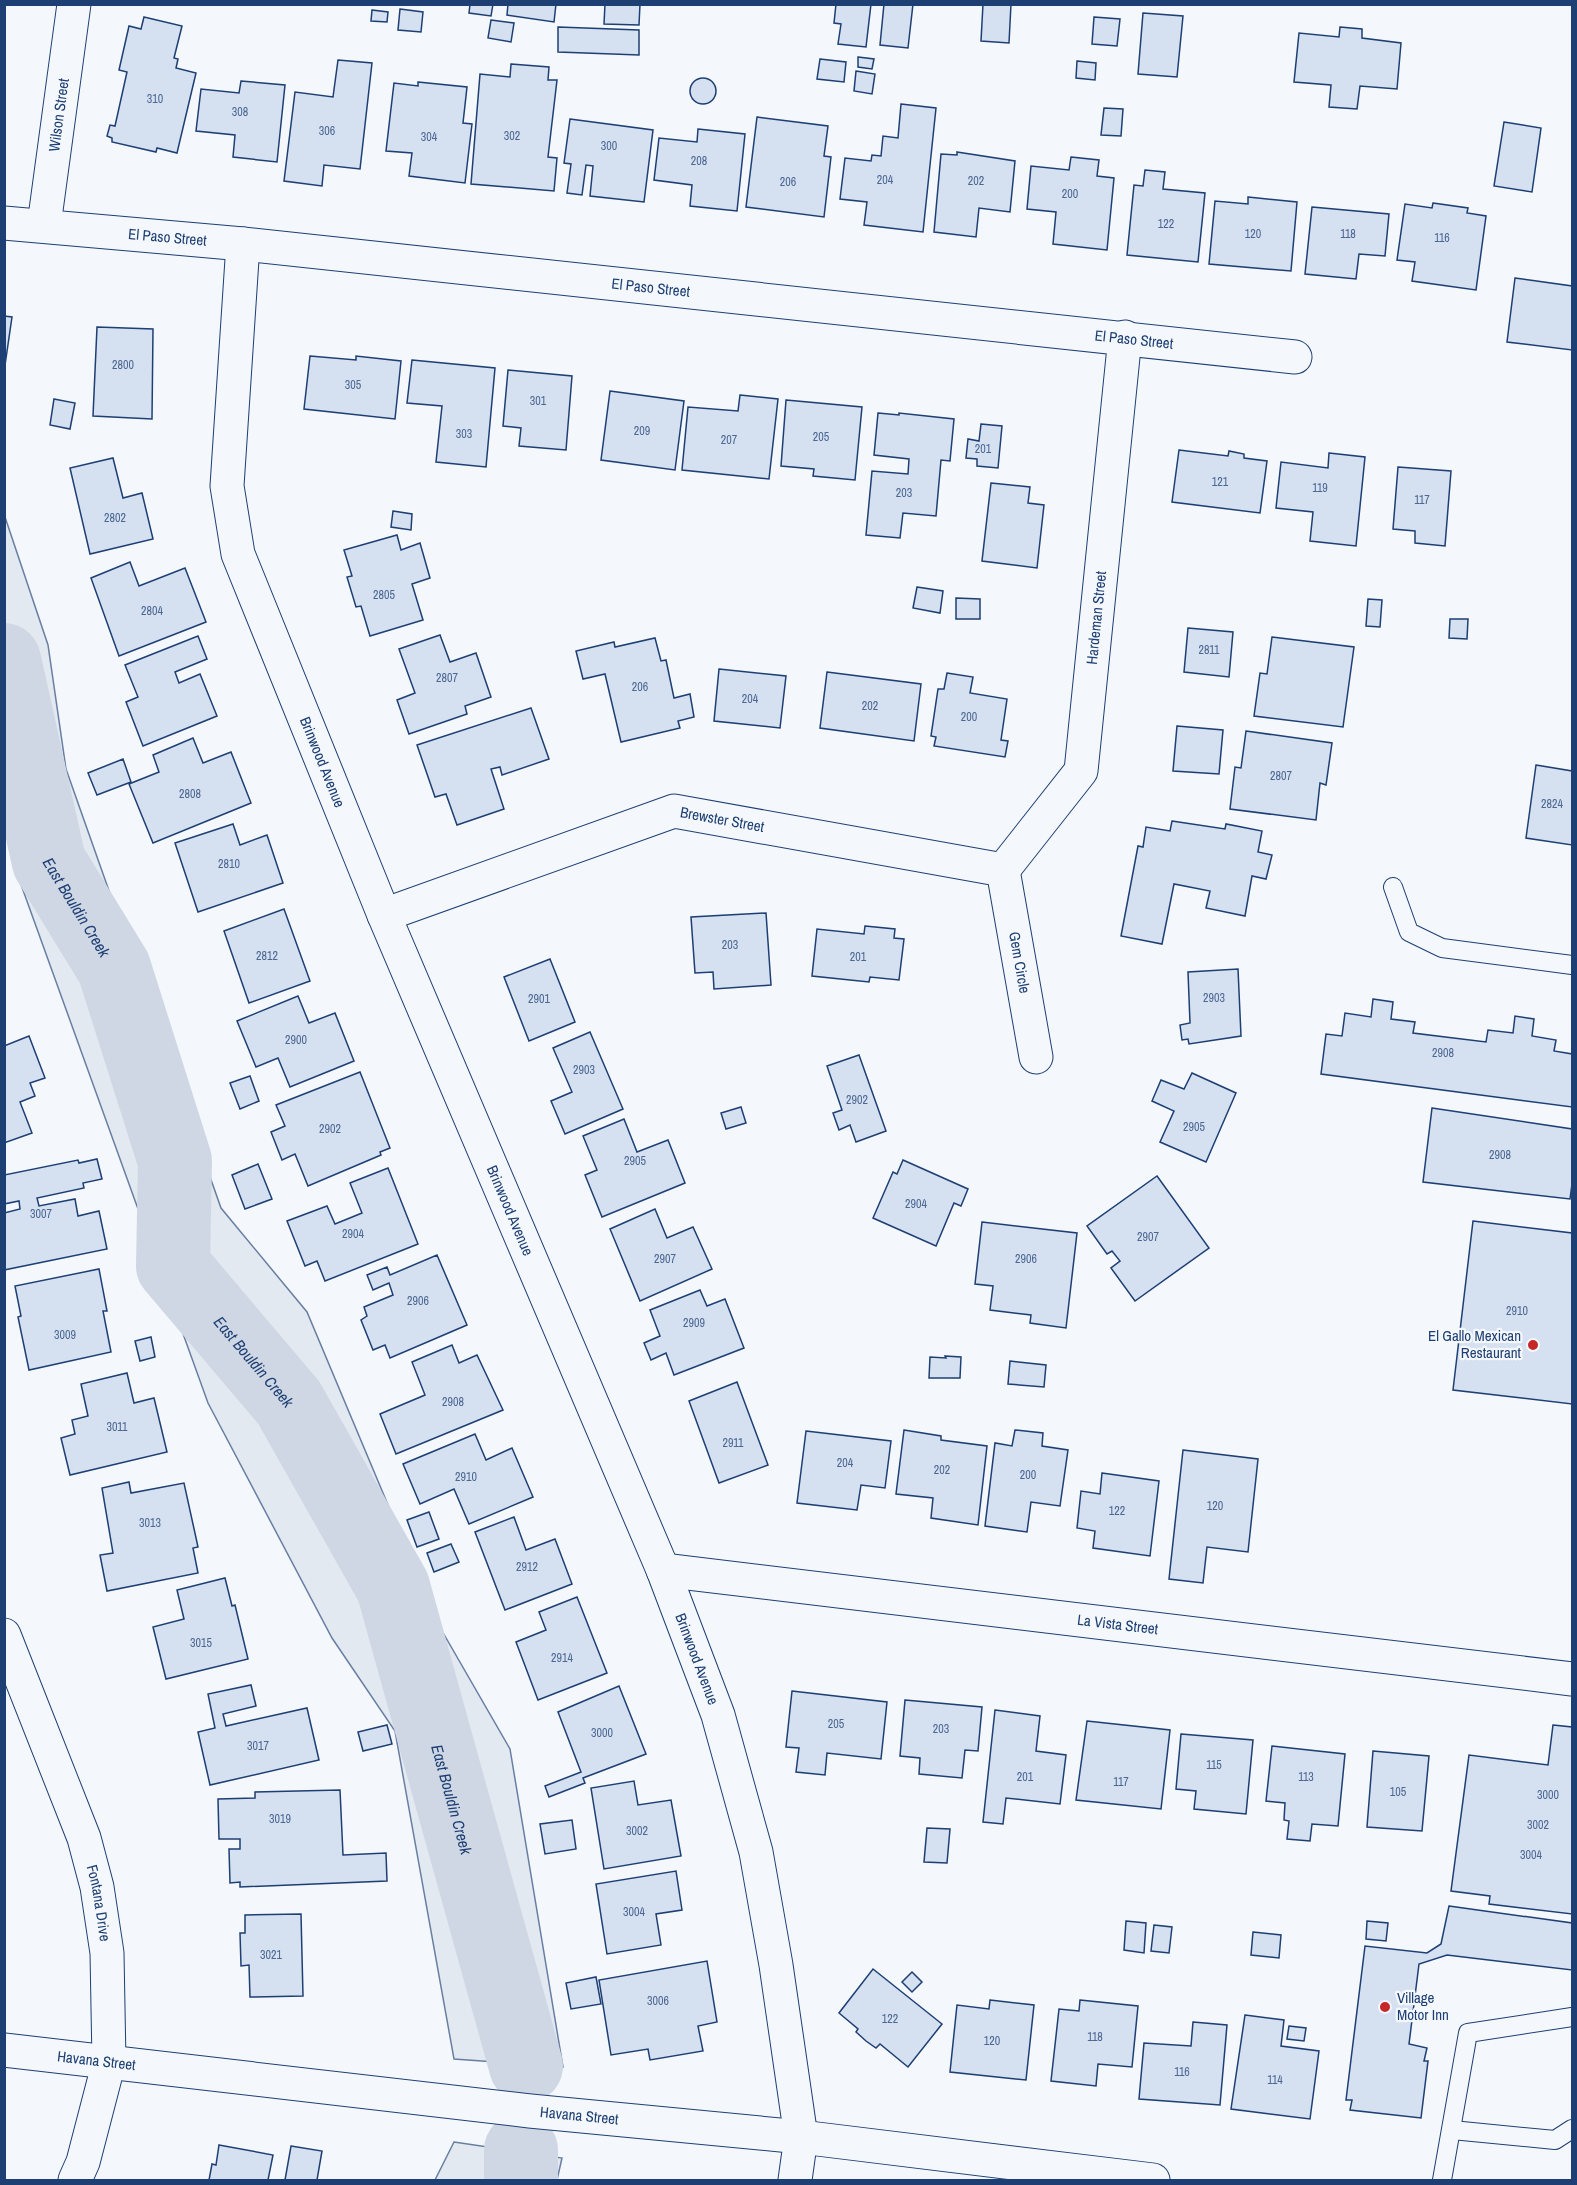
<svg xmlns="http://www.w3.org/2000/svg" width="1577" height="2185" font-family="'Archivo Narrow',sans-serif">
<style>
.green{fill:#e3e9f0;stroke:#687fa3;stroke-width:1.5}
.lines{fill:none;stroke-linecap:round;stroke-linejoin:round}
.river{stroke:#cfd7e4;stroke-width:74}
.building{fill:#d5e0f0;stroke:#1d3f73;stroke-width:1.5}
.lane-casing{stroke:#1d3f73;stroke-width:20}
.street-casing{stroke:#1d3f73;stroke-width:35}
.lane{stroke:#f4f7fb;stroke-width:18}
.street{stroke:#f4f7fb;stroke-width:33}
.poi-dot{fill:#c62828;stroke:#f4f7fb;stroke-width:2}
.labels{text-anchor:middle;stroke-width:4.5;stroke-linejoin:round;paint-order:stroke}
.number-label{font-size:12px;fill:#4b6792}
.street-label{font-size:15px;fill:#1d3f73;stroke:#f4f7fb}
.poi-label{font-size:15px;fill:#1d3f73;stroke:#f4f7fb;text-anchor:end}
.water-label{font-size:16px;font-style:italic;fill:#1d3f73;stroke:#f4f7fb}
</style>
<rect width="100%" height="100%" fill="#f4f7fb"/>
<g class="green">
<path d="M5,517L48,645L66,769L221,1208L307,1312L438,1624L510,1749L563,2067L454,2059L395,1731L332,1638L208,1403L19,879L4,810Z"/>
<path d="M454,2142L562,2158L557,2180H435Z"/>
</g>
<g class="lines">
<g class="river">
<path id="s1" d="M4,660L49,862L114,968L175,1161L173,1266L289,1403L393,1587L526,2066"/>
<path d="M521,2150V2180"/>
</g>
</g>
<g class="building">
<path d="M470,4H493L491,16L469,13Z"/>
<path d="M508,4H556L554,22L507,15Z"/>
<path d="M605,4H640L639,25L604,24Z"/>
<path d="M836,4H871L866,47L838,44L841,24L834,23Z"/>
<path d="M884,4H913L908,48L880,45Z"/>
<path d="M983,4H1011L1009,43L981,41Z"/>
<path d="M400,9L423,12L421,32L398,30Z"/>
<path d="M372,10L388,12L387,22L371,21Z"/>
<path d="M1143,13L1183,16L1177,77L1138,74Z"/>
<path d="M144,17L182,26L174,58L178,59L176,68L196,73L177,153L157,148L156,152L112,142V138L107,136L110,125L115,126L127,72L119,70L129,26L141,29Z"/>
<path d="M1094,17L1120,19L1117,46L1092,44Z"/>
<path d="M491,20L514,23L511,42L488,38Z"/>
<path d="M558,27L639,30V55L558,52Z"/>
<path d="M1340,27L1362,29V38L1401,43L1397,89L1360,86L1357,109L1329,107L1331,85L1294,82L1299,33L1339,37Z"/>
<path d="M858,57L874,59L872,69L858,67Z"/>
<path d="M820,59L846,62L844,82L817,79Z"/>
<path d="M338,60L372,63L360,169L324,165L322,186L284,181L295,92L333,97Z"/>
<path d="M1077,61L1096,63L1095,80L1076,78Z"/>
<path d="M511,64L549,67L548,80H557L548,157L557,158L554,191L471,184L480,74L510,77Z"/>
<path d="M856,71L875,74L872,94L854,91Z"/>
<circle cx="703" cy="91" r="13"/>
<path d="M241,81L285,85L277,162L233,157L235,135L196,131L201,89L239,93Z"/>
<path d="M418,82L467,87L463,123L472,124L465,183L409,176L412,153L386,151L394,83L418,86Z"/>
<path d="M901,104L936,108L923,232L864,225L867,202L840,199L845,158L871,161L872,155L881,156L883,136L898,138Z"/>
<path d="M1104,108L1123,109L1121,136L1101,135Z"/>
<path d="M757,117L828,126L824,156L831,157L824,217L746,207Z"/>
<path d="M570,119L653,130L644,202L590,196L593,166L586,165L582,195L567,193L571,164L564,163Z"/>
<path d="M1504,122L1541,128L1532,192L1494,186Z"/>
<path d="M698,129L745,134L737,211L690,206L692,185L654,180L659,138L697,142Z"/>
<path d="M957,152L1015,161L1010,212L979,208L976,237L934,232L941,154L957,155Z"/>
<path d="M1071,157L1099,160L1097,176L1114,178L1107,250L1053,244L1056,212L1027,209L1031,166L1069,170Z"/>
<path d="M1145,170L1165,172L1163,189L1205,193L1198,262L1127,255L1134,185L1143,186Z"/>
<path d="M1248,197L1297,202L1291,271L1209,264L1215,201L1248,204Z"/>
<path d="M1433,203L1468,208L1467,213L1486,216L1476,290L1412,281L1415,262L1397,260L1405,204L1432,208Z"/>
<path d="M1312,207L1389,214L1385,256L1359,254L1356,279L1305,274Z"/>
<path d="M1515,278L1572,286V350L1507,342Z"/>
<path d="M4,316L12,317L4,372Z"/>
<path d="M97,327L153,329L152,419L93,416Z"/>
<path d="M310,356L356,360V356L401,361L395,419L304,409Z"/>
<path d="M412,360L495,368L486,467L436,462L442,406L407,403Z"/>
<path d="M508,370L572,376L566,450L519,446L521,428L503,426Z"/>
<path d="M610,391L684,401L675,470L601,460Z"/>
<path d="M740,395L778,399L769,479L682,470L688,407L738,411Z"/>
<path d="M54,399L75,403L70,429L50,425Z"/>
<path d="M786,400L862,407L855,480L813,476L814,469L781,466Z"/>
<path d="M878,413L899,415V413L954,419L950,461L941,460L936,516L903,513L900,538L866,535L872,471L908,474L909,459L874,455Z"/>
<path d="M981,424L1002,426L998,468L977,466V459L966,458L968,439L979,441Z"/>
<path d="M1179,450L1228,456L1229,451L1244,454V458L1267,461L1260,513L1172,502Z"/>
<path d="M1329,453L1365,457L1356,546L1310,541L1313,512L1276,508L1281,462L1328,468Z"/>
<path d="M113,458L123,498L142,493L153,539L90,554L70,468Z"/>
<path d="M1398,467L1451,471L1445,546L1415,543V531L1393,529Z"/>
<path d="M991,483L1030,487L1028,503L1044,505L1037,568L982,561Z"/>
<path d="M393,511L412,514L411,530L391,527Z"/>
<path d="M397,535L401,550L420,543L430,578L412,584L423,620L370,636L361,606L356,607L347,577L352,576L344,550Z"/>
<path d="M130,562L139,586L185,568L206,622L119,656L91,578Z"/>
<path d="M917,587L943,591L940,613L913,608Z"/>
<path d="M956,598L980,599V619H956Z"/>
<path d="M1368,599L1382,600L1380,627L1366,626Z"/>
<path d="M1450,619H1468L1467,639L1449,638Z"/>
<path d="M1188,628L1233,632L1229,677L1184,672Z"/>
<path d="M440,635L450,662L476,653L491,697L465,706L467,714L409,734L397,700L415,693L399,649Z"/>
<path d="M198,636L207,659L175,672L179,683L200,674L217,716L143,746L126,702L138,697L125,665Z"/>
<path d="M1272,637L1354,647L1343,727L1254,716L1260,673L1267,674Z"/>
<path d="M655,638L661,661L666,660L674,698L690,694L694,717L678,721L680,728L621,742L605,674L583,679L576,651L614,642L615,647Z"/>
<path d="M719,669L786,676L780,728L714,721Z"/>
<path d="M827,672L921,684L914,741L820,728Z"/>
<path d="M947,673L973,677L970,693L1007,699L1001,740L1008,741L1005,757L934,746L936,737L931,736L938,689H944Z"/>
<path d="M531,708L549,759L502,775L500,767L491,769L504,809L457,825L446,794L435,797L417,745Z"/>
<path d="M1177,726L1223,730L1219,774L1173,771Z"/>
<path d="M1246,731L1332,743L1326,785L1320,783L1316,820L1230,809L1235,767L1241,768Z"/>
<path d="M193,738L203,763L231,752L251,803L153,843L129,784L159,772L153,755Z"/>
<path d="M123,759L131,782L97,795L88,773Z"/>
<path d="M1536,765L1572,771V845L1526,838Z"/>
<path d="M1172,821L1225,829L1226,824L1262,831L1258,852L1272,855L1266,879L1252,876L1245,916L1206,908L1210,891L1174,884L1162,944L1121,936L1138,846L1143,847L1146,827L1170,831Z"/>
<path d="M233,824L240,845L267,835L283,883L198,912L175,843Z"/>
<path d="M284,909L310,981L249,1003L224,931Z"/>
<path d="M766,913L771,985L714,989L713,972L695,973L691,917Z"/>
<path d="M865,926L895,929L894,938L904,939L899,980L870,977L869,982L812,976L817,929L864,934Z"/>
<path d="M550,959L575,1022L529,1041L504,977Z"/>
<path d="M1238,969L1241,1036L1189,1044L1188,1039L1182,1040L1180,1025L1190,1023L1188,972Z"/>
<path d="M298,996L309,1023L335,1013L354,1061L290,1087L278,1058L256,1067L237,1021Z"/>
<path d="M1373,999L1393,1002L1391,1019L1415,1022L1413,1033L1486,1042L1488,1030L1513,1033L1515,1016L1534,1019L1532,1036L1556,1040L1554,1051L1572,1054V1107L1321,1074L1326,1034L1342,1036L1345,1013L1371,1017Z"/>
<path d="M590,1032L623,1109L565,1134L551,1101L572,1092L553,1048Z"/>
<path d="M29,1036L45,1078L30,1083L35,1096L20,1102L32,1133L4,1143V1046Z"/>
<path d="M859,1055L886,1131L856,1142L850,1125L839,1130L833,1113L842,1110L827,1066Z"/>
<path d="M360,1072L390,1148L380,1152L381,1155L308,1186L295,1154L282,1160L271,1132L285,1126L276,1105Z"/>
<path d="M1192,1073L1236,1093L1206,1162L1160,1142L1174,1111L1152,1101L1161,1080L1184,1089Z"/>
<path d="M250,1076L259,1101L240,1109L230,1083Z"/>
<path d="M741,1107L746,1123L726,1129L721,1113Z"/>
<path d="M1432,1108L1572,1129V1184L1570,1199L1423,1182Z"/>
<path d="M624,1119L637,1152L668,1140L685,1183L602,1217L585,1175L597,1170L583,1136Z"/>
<path d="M97,1159L102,1179L83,1183L84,1188L37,1198L39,1206L75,1199L78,1216L99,1211L107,1249L4,1270V1213L20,1209L19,1201L4,1204V1175L78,1160L79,1163Z"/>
<path d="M903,1160L968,1189L961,1206L954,1203L936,1246L873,1218L893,1172L897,1174Z"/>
<path d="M258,1164L272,1199L245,1209L232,1175Z"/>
<path d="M388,1168L418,1244L325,1281L317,1261L305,1266L287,1221L327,1206L335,1224L362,1213L350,1183Z"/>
<path d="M1157,1176L1209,1248L1135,1301L1111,1268L1120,1261L1112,1251L1107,1254L1087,1226Z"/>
<path d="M655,1209L667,1238L693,1227L712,1269L640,1301L610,1229Z"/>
<path d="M1473,1221L1572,1233V1404L1453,1390Z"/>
<path d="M982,1222L1077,1233L1066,1328L1030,1323L1031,1315L990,1310L993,1286L975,1284Z"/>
<path d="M437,1255L467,1325L390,1358L385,1345L373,1350L361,1320L367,1316L364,1307L393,1295L389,1283L373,1290L367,1275L387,1267L390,1275Z"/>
<path d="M99,1269L107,1311H103L111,1352L29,1370L18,1317L21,1316L15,1286Z"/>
<path d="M700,1290L707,1306L725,1299L744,1348L674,1375L666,1353L651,1360L644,1343L660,1336L650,1310Z"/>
<path d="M151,1337L155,1357L140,1361L135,1341Z"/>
<path d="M452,1345L459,1363L477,1355L503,1410L396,1454L380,1414L425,1395L412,1362Z"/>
<path d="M945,1356L961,1357L960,1378H929L930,1357L946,1358Z"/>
<path d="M1010,1361L1046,1365L1044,1387L1008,1384Z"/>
<path d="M127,1373L134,1403L154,1398L167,1452L70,1475L61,1438L75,1434L72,1420L88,1416L81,1384Z"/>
<path d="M737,1382L768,1465L719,1483L689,1401Z"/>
<path d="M904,1430L941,1436V1440L987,1446L978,1525L931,1518L933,1498L896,1494Z"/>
<path d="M1015,1430L1043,1433L1042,1446L1068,1450L1060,1506L1031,1502L1027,1532L985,1526L995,1443L1012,1446Z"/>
<path d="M806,1431L891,1441L885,1488L861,1485L857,1510L797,1503Z"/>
<path d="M475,1434L486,1460L512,1448L533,1497L469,1524L454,1489L420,1504L403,1464Z"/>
<path d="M1183,1450L1258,1459L1248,1552L1207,1547L1203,1583L1169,1579Z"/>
<path d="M1102,1473L1159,1481L1150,1556L1093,1548L1095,1531L1077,1528L1081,1491L1100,1494Z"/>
<path d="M129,1482L131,1493L184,1483L198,1547L193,1548L198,1573L107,1591L100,1555L113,1553L102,1488Z"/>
<path d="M429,1512L439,1539L417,1547L407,1520Z"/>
<path d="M514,1517L526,1550L555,1539L572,1584L505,1610L475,1532Z"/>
<path d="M451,1544L459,1562L434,1572L427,1553Z"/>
<path d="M225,1578L232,1606L235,1605L248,1659L166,1679L153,1627L184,1619L177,1590Z"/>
<path d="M577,1597L607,1673L538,1700L516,1642L546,1630L539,1612Z"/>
<path d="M251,1685L256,1706L223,1714L226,1726L307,1708L319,1760L210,1785L198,1732L215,1728L208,1694Z"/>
<path d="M619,1686L646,1754L583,1778L585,1783L549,1797L545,1786L581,1772L558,1712Z"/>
<path d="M792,1691L887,1702L881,1759L827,1753L825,1775L796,1772L799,1748L786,1747Z"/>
<path d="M905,1700L982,1707L978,1751L965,1750L962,1778L919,1774L920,1758L900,1756Z"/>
<path d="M995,1710L1040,1716L1036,1751L1066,1755L1060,1804L1006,1798L1003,1824L983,1822Z"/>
<path d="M1087,1721L1170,1730L1161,1809L1076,1800Z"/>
<path d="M387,1725L392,1744L363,1751L358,1732Z"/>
<path d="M1553,1725L1572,1727V1914L1489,1904L1490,1896L1451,1891L1469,1755L1548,1765Z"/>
<path d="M1181,1734L1253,1740L1246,1814L1194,1809L1196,1791L1176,1789Z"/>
<path d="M1272,1746L1345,1754L1338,1826L1312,1824L1310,1841L1287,1839L1289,1821L1284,1820L1285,1803L1266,1801Z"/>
<path d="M1373,1751L1429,1756L1422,1831L1367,1827Z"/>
<path d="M634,1781L638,1805L671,1800L681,1856L604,1869L591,1788Z"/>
<path d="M340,1790L343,1855L386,1853L387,1881L240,1887V1882L230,1883L229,1849H240V1839H219L218,1799L255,1798V1792Z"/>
<path d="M572,1820L576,1849L545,1854L540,1824Z"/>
<path d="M927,1828L950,1829L947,1863L924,1862Z"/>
<path d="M676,1871L682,1910L656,1914L661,1945L607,1954L596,1884Z"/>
<path d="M1449,1906L1572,1923V1970L1447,1955L1419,1964L1409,2044L1427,2048L1424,2061H1428L1421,2118L1350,2110L1352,2100H1346L1365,1946L1427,1953L1441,1944Z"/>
<path d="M301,1914L303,1996L250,1997L249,1965L241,1966L240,1933H245V1915Z"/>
<path d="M1126,1921L1146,1923L1144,1953L1124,1950Z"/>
<path d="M1367,1921L1388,1923L1386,1941L1366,1939Z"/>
<path d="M1154,1925L1172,1927L1169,1953L1151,1951Z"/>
<path d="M1253,1932L1281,1935L1279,1958L1251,1955Z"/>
<path d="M707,1961L717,2022L698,2026L703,2051L650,2060L648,2049L611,2055L599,1980Z"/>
<path d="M873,1969L942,2024L908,2067L880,2044L876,2048L866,2041L856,2032L858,2029L839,2013Z"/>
<path d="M912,1972L922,1982L912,1992L902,1982Z"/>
<path d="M596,1977L601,2004L571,2009L566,1983Z"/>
<path d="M990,2000L1034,2005L1026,2080L950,2072L957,2005L989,2009Z"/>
<path d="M1080,2000L1138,2006L1132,2067L1098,2064L1096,2086L1051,2081L1059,2009L1079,2011Z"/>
<path d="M1245,2015L1284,2020L1281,2046L1319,2051L1310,2119L1231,2109Z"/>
<path d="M1193,2022L1227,2025L1220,2105L1139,2099L1144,2043L1191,2046Z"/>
<path d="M1289,2026L1306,2028L1304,2041L1287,2039Z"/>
<path d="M219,2145L273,2155L268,2180H209L212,2164L216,2165Z"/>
<path d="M291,2146L322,2151L317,2180H285Z"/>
</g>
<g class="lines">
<g class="lane-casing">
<g id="lane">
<path d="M1393,887L1409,932L1442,948L1572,965"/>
<path d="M1452,2130L1555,2140L1572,2129"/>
<path d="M1442,2180L1468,2033L1572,2017"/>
</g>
</g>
<g class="street-casing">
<g id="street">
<path id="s2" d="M4,223L243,244L1295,357"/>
<path id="s3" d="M44,225L74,4"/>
<path id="s4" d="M243,244L227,486L238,554L384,915L663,1570L718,1715L756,1852L776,1965L801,2137L795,2180"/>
<path id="s5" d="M1003,870L1081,771L1125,337"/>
<path id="s6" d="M1003,870L1036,1057"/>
<path id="s7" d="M384,915L674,811L1003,870"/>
<path id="s8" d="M663,1570L1572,1679"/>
<path id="s9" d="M4,1635L84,1838L97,1887L107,1953L109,2062L83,2162L75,2180"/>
<path id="s10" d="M4,2050L530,2111L801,2137L1153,2180"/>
</g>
</g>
<use href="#lane" class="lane"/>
<use href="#street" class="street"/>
</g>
<g class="poi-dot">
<circle cx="1533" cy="1345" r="6"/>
<circle cx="1385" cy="2007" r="6"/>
</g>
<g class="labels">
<g class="number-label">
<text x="155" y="103">310</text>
<text x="240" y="116">308</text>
<text x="327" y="135">306</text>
<text x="512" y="140">302</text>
<text x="429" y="141">304</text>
<text x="609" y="150">300</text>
<text x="699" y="165">208</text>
<text x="885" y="184">204</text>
<text x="976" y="185">202</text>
<text x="788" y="186">206</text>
<text x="1070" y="198">200</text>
<text x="1166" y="228">122</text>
<text x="1253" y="238">120</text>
<text x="1348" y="238">118</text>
<text x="1442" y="242">116</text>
<text x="123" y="369">2800</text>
<text x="353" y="389">305</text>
<text x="538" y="405">301</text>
<text x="642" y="435">209</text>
<text x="464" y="438">303</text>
<text x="821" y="441">205</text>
<text x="729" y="444">207</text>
<text x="983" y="453">201</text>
<text x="1220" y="486">121</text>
<text x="1320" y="492">119</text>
<text x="904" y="497">203</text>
<text x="1422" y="504">117</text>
<text x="115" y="522">2802</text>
<text x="384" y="599">2805</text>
<text x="152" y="615">2804</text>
<text x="1209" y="654">2811</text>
<text x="447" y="682">2807</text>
<text x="640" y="691">206</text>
<text x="750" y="703">204</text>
<text x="870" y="710">202</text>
<text x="969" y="721">200</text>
<text x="1281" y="780">2807</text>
<text x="190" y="798">2808</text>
<text x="1552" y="808">2824</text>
<text x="229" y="868">2810</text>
<text x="730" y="949">203</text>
<text x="267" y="960">2812</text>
<text x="858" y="961">201</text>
<text x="1214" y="1002">2903</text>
<text x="539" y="1003">2901</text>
<text x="296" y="1044">2900</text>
<text x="1443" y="1057">2908</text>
<text x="584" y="1074">2903</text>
<text x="857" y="1104">2902</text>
<text x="1194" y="1131">2905</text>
<text x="330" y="1133">2902</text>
<text x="1500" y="1159">2908</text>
<text x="635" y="1165">2905</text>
<text x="916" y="1208">2904</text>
<text x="41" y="1218">3007</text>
<text x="353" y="1238">2904</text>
<text x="1148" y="1241">2907</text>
<text x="665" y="1263">2907</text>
<text x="1026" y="1263">2906</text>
<text x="418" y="1305">2906</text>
<text x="1517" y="1315">2910</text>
<text x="694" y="1327">2909</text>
<text x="65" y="1339">3009</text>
<text x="453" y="1406">2908</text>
<text x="117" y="1431">3011</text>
<text x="733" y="1447">2911</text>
<text x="845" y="1467">204</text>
<text x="942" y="1474">202</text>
<text x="1028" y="1479">200</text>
<text x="466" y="1481">2910</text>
<text x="1215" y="1510">120</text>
<text x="1117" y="1515">122</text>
<text x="150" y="1527">3013</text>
<text x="527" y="1571">2912</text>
<text x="201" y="1647">3015</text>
<text x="562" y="1662">2914</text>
<text x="836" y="1728">205</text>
<text x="941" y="1733">203</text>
<text x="602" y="1737">3000</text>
<text x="258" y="1750">3017</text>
<text x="1214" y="1769">115</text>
<text x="1025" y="1781">201</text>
<text x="1306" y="1781">113</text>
<text x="1121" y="1786">117</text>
<text x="1398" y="1796">105</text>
<text x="1548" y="1799">3000</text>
<text x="280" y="1823">3019</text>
<text x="1538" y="1829">3002</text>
<text x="637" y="1835">3002</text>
<text x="1531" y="1859">3004</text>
<text x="634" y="1916">3004</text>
<text x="271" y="1959">3021</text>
<text x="658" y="2005">3006</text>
<text x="890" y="2023">122</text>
<text x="1095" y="2041">118</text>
<text x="992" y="2045">120</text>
<text x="1182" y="2076">116</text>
<text x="1275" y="2084">114</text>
</g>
<g class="street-label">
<text dy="5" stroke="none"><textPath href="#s3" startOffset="111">Wilson Street</textPath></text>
<text dy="5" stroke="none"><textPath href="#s2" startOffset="164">El Paso Street</textPath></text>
<text dy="5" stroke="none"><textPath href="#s2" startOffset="650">El Paso Street</textPath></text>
<text dy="5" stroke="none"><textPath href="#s2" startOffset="1136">El Paso Street</textPath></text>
<text dy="5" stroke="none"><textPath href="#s5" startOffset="280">Hardeman Street</textPath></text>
<text dy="5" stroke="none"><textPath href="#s4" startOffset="536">Brinwood Avenue</textPath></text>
<text dy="5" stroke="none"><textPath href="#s7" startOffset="357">Brewster Street</textPath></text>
<text dy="5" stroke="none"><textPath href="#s6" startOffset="94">Gem Circle</textPath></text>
<text dy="5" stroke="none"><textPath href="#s4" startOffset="1022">Brinwood Avenue</textPath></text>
<text dy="5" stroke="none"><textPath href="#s8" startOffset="458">La Vista Street</textPath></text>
<text dy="5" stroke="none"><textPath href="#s4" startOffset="1508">Brinwood Avenue</textPath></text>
<text dy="5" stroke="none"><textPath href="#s9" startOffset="285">Fontana Drive</textPath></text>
<text dy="5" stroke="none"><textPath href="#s10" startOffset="93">Havana Street</textPath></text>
<text dy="5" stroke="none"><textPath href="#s10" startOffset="579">Havana Street</textPath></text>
</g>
<g class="poi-label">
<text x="1521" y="1341">El Gallo Mexican<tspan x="1521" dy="17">Restaurant</tspan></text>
<text x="1397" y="2003" text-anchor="start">Village<tspan x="1397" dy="17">Motor Inn</tspan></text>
</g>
<g class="water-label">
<text dy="6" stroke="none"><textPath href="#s1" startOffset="260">East Bouldin Creek</textPath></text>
<text dy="6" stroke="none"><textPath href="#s1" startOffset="764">East Bouldin Creek</textPath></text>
<text dy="6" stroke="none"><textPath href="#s1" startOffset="1250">East Bouldin Creek</textPath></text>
</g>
</g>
<rect width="1577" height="2185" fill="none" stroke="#1d3f73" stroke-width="12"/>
</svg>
